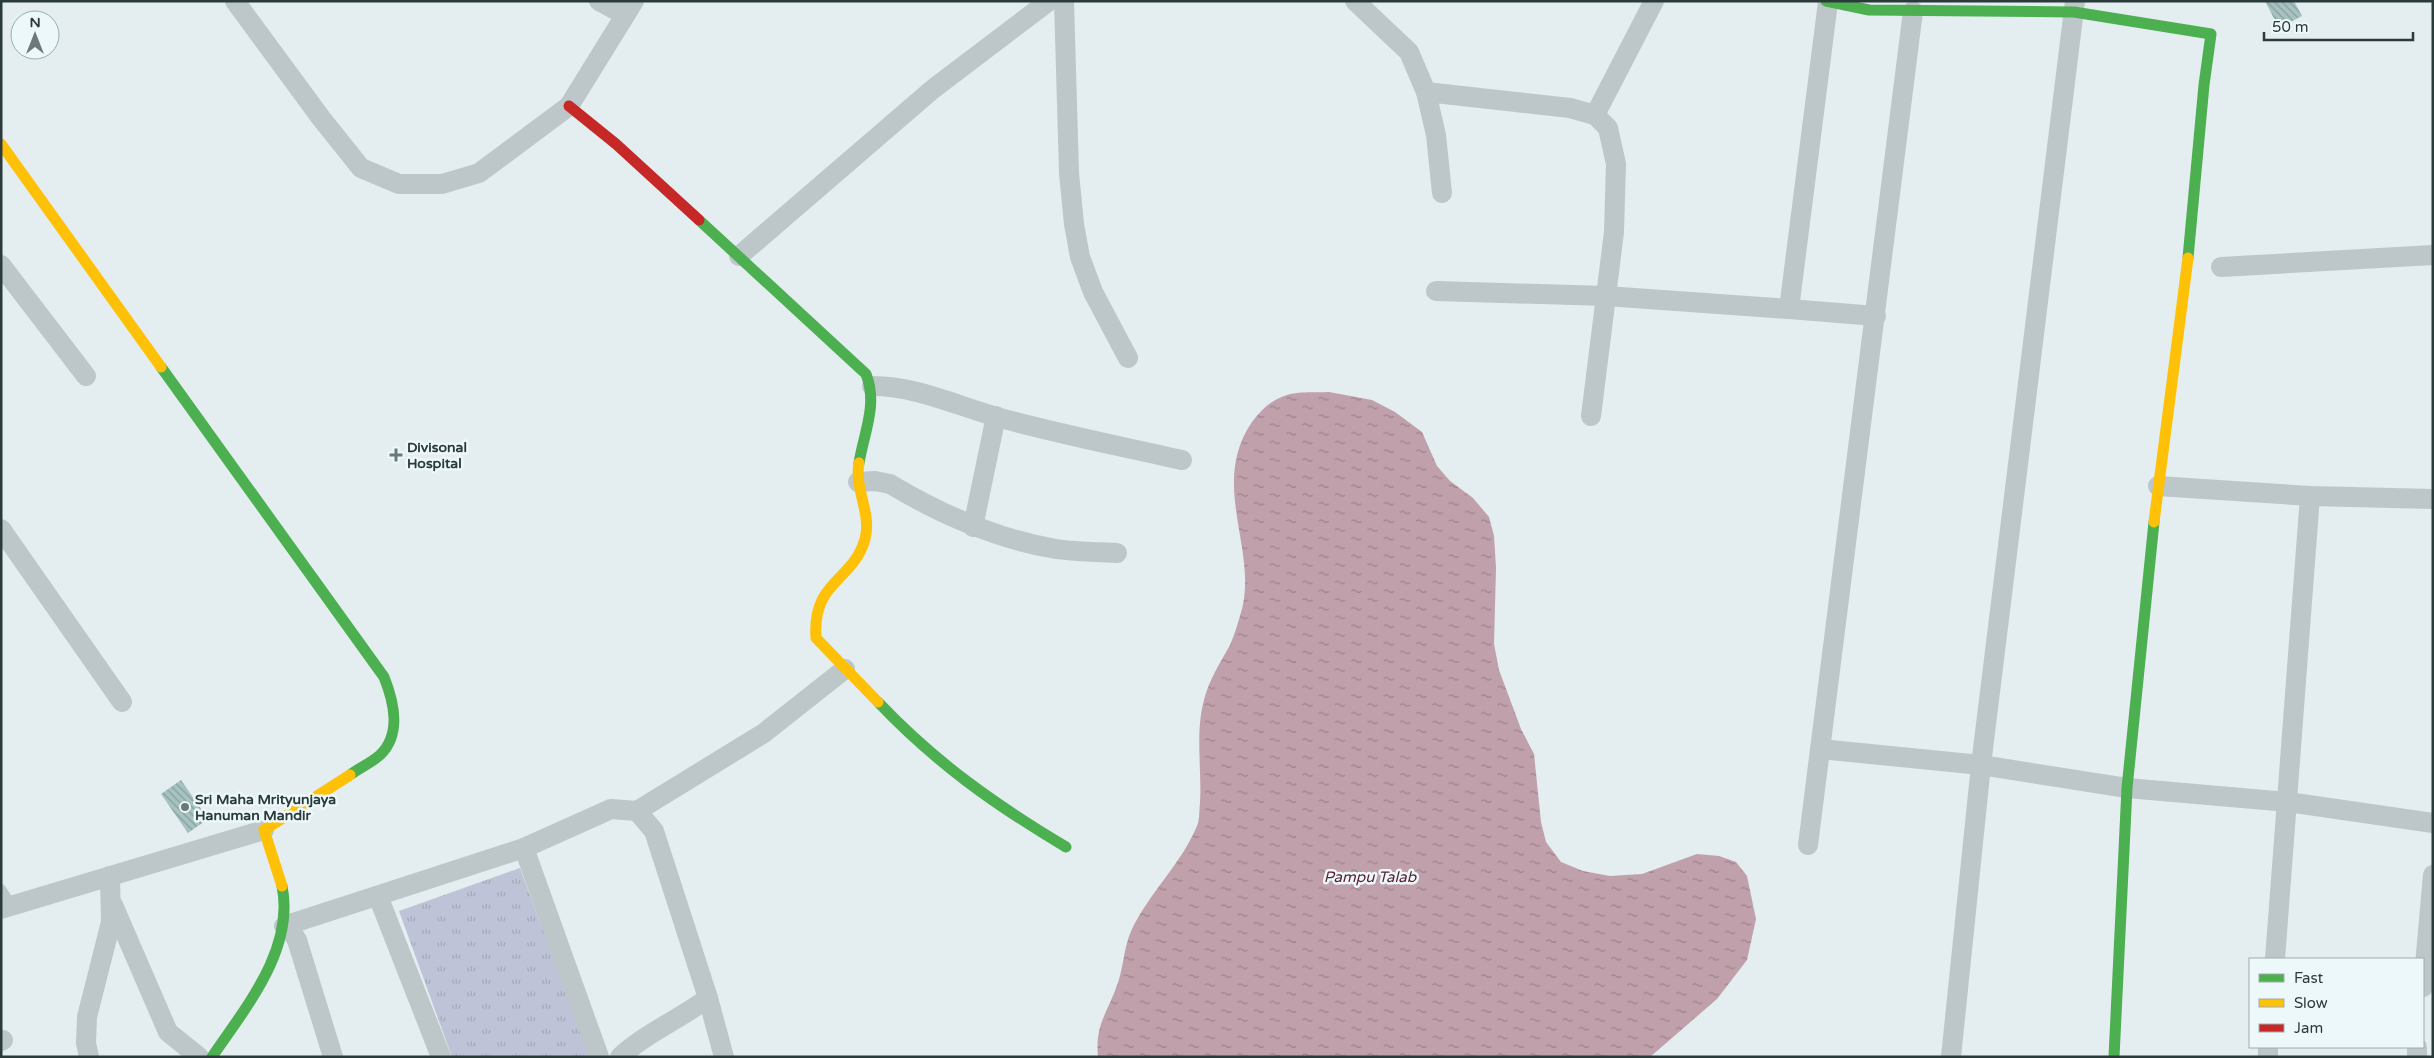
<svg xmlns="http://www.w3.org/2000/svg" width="2434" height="1058" font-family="'Varela Round',sans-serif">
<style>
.grass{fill:url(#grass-tufts)}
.water{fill:url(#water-ripples)}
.building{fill:url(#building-back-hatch)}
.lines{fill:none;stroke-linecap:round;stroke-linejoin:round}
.lane{stroke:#bdc7c9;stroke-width:10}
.street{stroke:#bdc7c9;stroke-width:20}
.fast{stroke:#4caf50;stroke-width:11}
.slow{stroke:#ffc107;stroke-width:11}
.jam{stroke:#c62828;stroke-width:11}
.poi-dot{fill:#6c7979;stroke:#edf8fb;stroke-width:2}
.labels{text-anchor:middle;stroke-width:5;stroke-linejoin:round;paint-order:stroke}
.poi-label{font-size:14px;font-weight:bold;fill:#2b3a3a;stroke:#edf8fb;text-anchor:start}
.water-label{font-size:15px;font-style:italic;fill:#5c202f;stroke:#edf8fb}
</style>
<defs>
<pattern id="grass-tufts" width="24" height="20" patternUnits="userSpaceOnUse" patternTransform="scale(1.25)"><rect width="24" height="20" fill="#bfc3d7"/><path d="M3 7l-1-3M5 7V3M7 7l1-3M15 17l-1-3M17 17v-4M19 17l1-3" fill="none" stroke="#a4a8b9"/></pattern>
<pattern id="water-ripples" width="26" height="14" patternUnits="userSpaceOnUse" patternTransform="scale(1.25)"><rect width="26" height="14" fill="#c0a0aa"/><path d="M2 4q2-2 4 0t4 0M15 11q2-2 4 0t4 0" fill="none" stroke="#9c838b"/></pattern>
<pattern id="building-back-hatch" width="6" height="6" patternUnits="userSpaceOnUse" patternTransform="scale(1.25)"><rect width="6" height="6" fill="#a6c2c1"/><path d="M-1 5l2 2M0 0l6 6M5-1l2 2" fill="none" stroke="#879f9e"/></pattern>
</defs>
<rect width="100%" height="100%" fill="#e4edef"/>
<path class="grass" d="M520,868L590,1057H452L399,911Z"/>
<path class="water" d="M1329,392L1372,400L1395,412L1422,432L1437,466L1450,481L1473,498L1489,517L1494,536L1496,568L1494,644L1499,670L1521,729L1534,754L1541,822L1546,842L1561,862L1583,871L1610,876L1642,874L1697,854L1719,856L1736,862L1747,876L1756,919L1747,960L1717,999L1650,1057H1098C1095,1026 1106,1015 1116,988C1124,969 1123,948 1132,929C1150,892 1181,864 1197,826C1200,819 1199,811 1200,803C1202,770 1195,733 1204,700C1209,680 1220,663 1230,645C1234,636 1237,626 1240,616C1261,553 1208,486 1252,422C1262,409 1271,400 1287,395C1300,391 1316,393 1329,392Z"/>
<g class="building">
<path d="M2265,1H2294L2302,16L2279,28Z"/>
<path d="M181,780L208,819L188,833L161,794Z"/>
</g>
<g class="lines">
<path class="lane" d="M1,889L12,906"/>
<g class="street">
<path d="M235,1L321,118L361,168L399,184H442L479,173L569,106L634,1"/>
<path d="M599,1L625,15"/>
<path d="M1064,1L1069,173L1074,224L1080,257L1093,292L1128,358"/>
<path d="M1355,1L1409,52L1426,92L1436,135L1442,193"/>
<path d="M1426,92L1570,108L1595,115L1608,128L1616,164L1614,232L1591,416"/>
<path d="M1595,115L1654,1"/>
<path d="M739,256L933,89L1049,1"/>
<path d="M1,265L86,376"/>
<path d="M2221,267L2433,255"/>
<path d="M1436,291L1606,296L1789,309L1828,2"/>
<path d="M1789,309L1876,316"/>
<path d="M872,386C916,386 955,405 997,417C1058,434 1120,446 1182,460"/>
<path d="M858,482L875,481L890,484C942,515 996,539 1056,549C1076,552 1097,552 1117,553"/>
<path d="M2158,486L2310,496L2433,499"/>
<path d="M973,527L996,416"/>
<path d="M1,529L122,702"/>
<path d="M1820,749L1981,765L2127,788L2288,802L2433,823"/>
<path d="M637,811L764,733L845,669"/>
<path d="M1808,845L1913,11"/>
<path d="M524,848L599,1057"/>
<path d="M378,896L441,1057"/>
<path d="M113,905L168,1032L199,1057"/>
<path d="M1,909L264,830"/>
<path d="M287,925L297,940L333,1057"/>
<path d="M284,926L524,848L611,809L637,811L654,831L708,998L724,1057"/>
<path d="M2275,959L2310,496"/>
<path d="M2423,987L2433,875"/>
<path d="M1,1041L3,1040"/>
<path d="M89,1057L86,1043L87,1017L111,922L110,876"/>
<path d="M620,1057C646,1033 680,1019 708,998"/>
<path d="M1951,1057L1981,765L2075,1"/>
<path d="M2268,1057V1047"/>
<path d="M2417,1057V1047"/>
</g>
<g class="fast">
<path d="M1826,1L1869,10L2074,12L2211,34L2204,85L2188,258"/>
<path d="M699,220L866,374C878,405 864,432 859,463"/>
<path d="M161,367L384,677C394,702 402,734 380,755C371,763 359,768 350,775"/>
<path d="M878,702C936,763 994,804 1066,847"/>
<path d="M212,1057C245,1008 295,950 282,886"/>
<path d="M2114,1057L2127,788L2154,522"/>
</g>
<g class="slow">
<path d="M1,144L161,367"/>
<path d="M859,463C854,489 872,513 865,539C853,582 812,580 816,638L878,702"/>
<path d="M2154,522L2188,258"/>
<path d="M282,886L264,830L350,775"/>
</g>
<path class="jam" d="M569,106L616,144L699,220"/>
</g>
<g class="poi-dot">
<path d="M393.5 447.5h5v5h5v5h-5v5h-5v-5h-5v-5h5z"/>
<circle cx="185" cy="807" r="5"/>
</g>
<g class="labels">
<g class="poi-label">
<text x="407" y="452">Divisonal<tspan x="407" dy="16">Hospital</tspan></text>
<text x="195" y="804">Sri Maha Mrityunjaya<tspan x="195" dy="16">Hanuman Mandir</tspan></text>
</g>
<g class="water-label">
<text x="1370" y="882">Pampu Talab</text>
</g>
</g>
<rect width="2434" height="1058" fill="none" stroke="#2b3a3a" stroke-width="5"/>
<rect x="2249" y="958" width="175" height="90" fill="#edf8fb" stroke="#9facae"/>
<rect x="2259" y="974" width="25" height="8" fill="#4caf50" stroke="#9facae"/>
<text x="2294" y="983" font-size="15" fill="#2b3a3a">Fast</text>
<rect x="2259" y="999" width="25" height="8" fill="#ffc107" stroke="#9facae"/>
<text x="2294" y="1008" font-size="15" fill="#2b3a3a">Slow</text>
<rect x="2259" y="1024" width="25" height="8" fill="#c62828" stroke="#9facae"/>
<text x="2294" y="1033" font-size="15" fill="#2b3a3a">Jam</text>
<g transform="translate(35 35)"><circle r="24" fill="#edf8fb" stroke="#9facae"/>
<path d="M0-4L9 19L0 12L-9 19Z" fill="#6c7979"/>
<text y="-8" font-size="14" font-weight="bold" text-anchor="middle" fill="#2b3a3a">N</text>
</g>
<path d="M2264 32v8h149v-8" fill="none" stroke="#2b3a3a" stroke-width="2.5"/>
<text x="2272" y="32" font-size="15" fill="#2b3a3a" stroke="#edf8fb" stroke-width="4" paint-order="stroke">50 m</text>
</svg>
